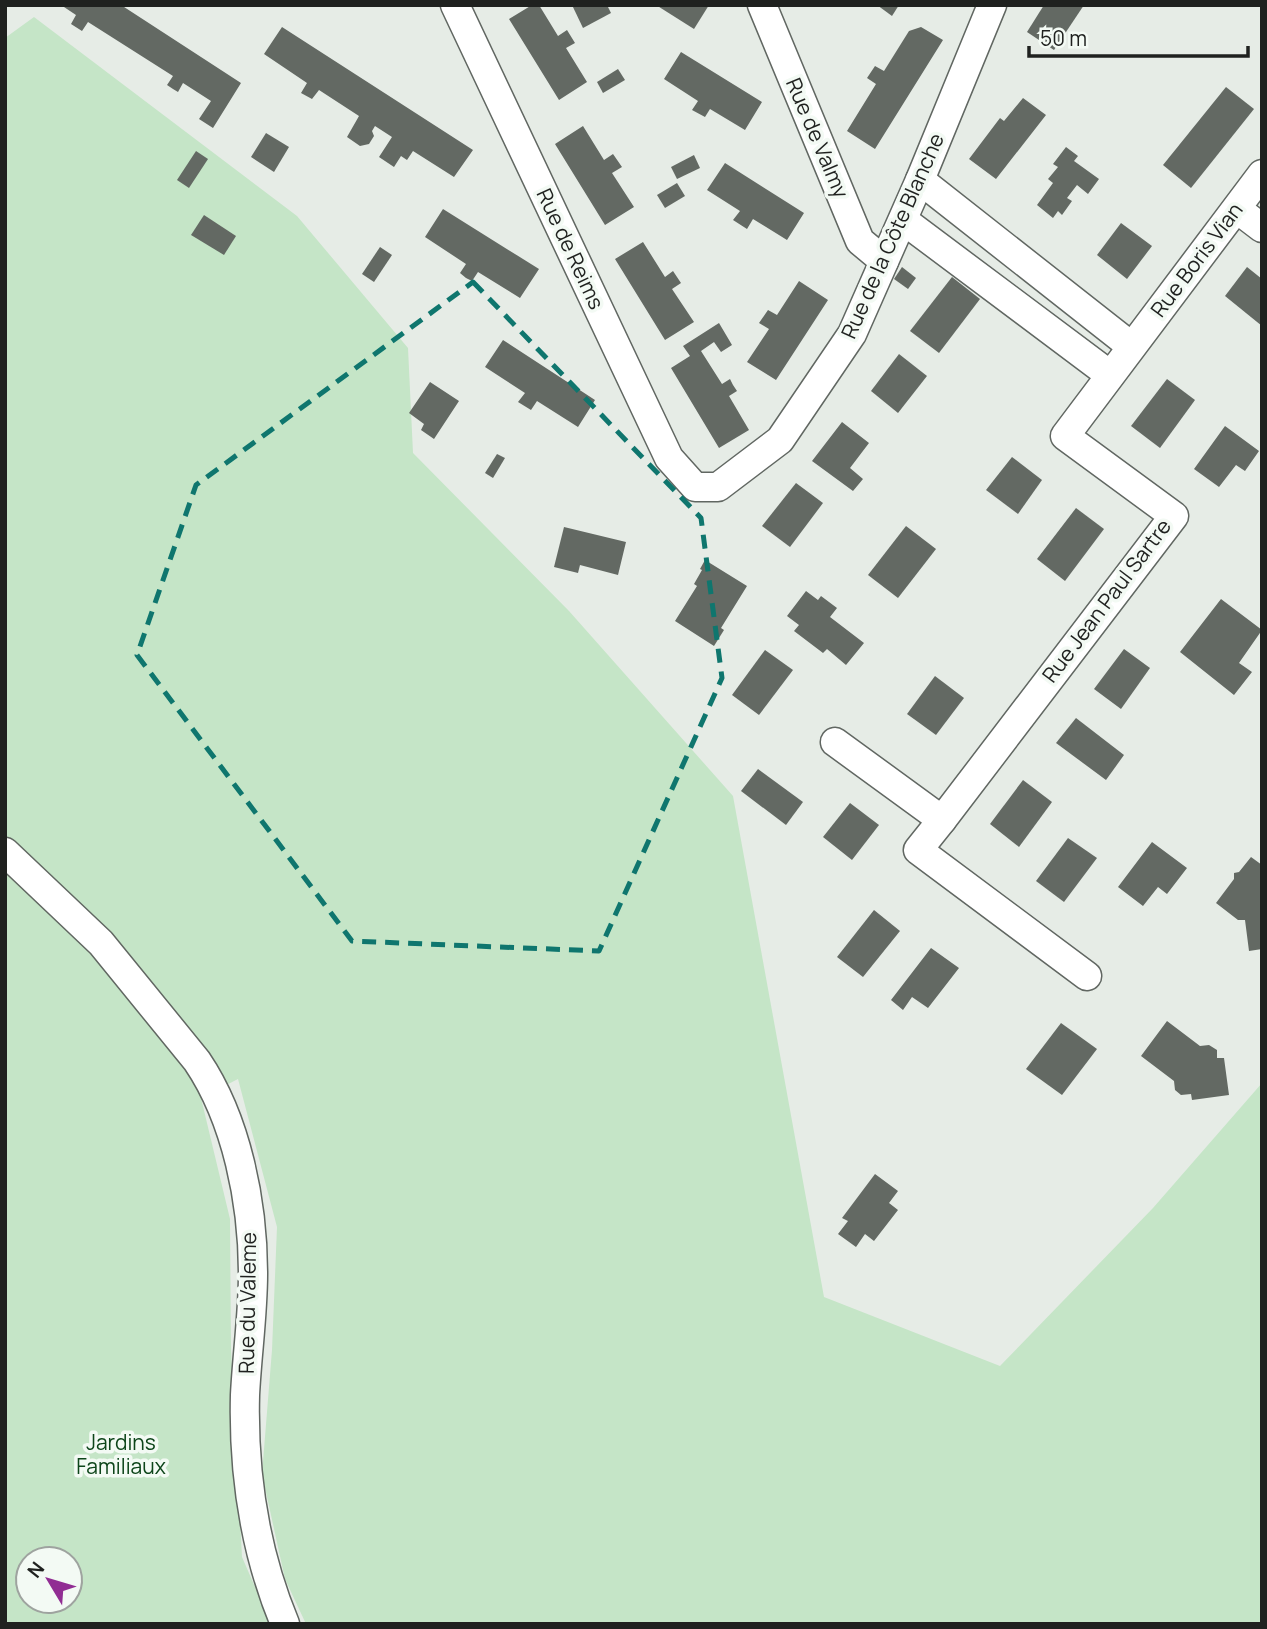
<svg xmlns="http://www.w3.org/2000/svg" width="1267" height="1629" font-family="Manrope,sans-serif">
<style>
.green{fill:#c5e5c7;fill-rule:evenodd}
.building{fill:#636963}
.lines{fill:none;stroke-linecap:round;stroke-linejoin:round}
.minor-casing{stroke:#616762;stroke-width:31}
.minor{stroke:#fff;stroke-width:28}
.marked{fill:none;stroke:#0f766e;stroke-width:5;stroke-dasharray:14 9;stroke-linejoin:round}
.labels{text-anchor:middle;stroke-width:7;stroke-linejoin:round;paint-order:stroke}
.street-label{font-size:21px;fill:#1f211f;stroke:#f3faf4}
.park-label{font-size:21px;fill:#0d451a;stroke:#f3faf4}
</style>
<rect width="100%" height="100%" fill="#e6ece6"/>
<path class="green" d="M34,17L297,216L408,348L413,453L569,611L733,796L824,1297L1000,1366L1153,1208L1262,1083V1624H306L285,1579L262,1474L272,1350L277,1227L238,1079L201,1098L230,1219L231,1350L242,1557L271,1624H5V38ZM28,1559H70V1601H28Z"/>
<g class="building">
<path d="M61,5H121L241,83L213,128L199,119L211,101L183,83L178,92L173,89L167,85L173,76L88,22L82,31L71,24L76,15Z"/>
<path d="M532,5H539L558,36L567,30L575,43L566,48L587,82L559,100L509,19Z"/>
<path d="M572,5H607L611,13L583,28Z"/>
<path d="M656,5H709L694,29Z"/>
<path d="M877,5H899L892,16Z"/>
<path d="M1044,5H1084L1054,50L1027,32Z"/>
<path d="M282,27L473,150L454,177L413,151L407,160L401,156L394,167L379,157L392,137L375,126L372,131L374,136L369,144L360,146L347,137L359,116L319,90L312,99L301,93L307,83L264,54Z"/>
<path d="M921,27L943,40L875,149L847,131L876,84L867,78L875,66L884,71L909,31Z"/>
<path d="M681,52L762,102L745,130L710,109L705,117L692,110L698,101L664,79Z"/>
<path d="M618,69L625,80L603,93L597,82Z"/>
<path d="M1226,87L1254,109L1191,188L1163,165Z"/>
<path d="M1023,98L1046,115L996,179L969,159L1000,118L1004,121Z"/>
<path d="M583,126L604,160L613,154L622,167L612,173L634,207L605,225L555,144Z"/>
<path d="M266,133L289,147L274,172L251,157Z"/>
<path d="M1066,147L1078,156L1074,161L1099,179L1088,194L1077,185L1067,198L1072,201L1062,215L1058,211L1053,218L1037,205L1053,183L1048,179L1058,167L1053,164Z"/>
<path d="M196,151L208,159L189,188L177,180Z"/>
<path d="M694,155L700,168L677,179L671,167Z"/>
<path d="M725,163L804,213L787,240L753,219L747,229L733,220L740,211L707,190Z"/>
<path d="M677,183L685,196L665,208L657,195Z"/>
<path d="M443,209L539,269L520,298L478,272L472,281L466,278L460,273L466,264L425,237Z"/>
<path d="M204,215L236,236L224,255L191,235Z"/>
<path d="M1121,223L1152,246L1127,279L1097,255Z"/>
<path d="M643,242L665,277L673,271L681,283L672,289L694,322L665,340L615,259Z"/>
<path d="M380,247L392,255L374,282L362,274Z"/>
<path d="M902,267L916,278L908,289L894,279Z"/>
<path d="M1247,267L1262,279V326L1225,296Z"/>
<path d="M952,277L980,299L939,353L910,331Z"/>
<path d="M799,281L828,300L776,380L747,362L769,329L759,323L768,310L777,315Z"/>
<path d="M719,323L732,345L721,352L714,342L701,351L722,384L730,379L733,385L737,391L729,396L749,430L719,448L671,368L690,356L683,346Z"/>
<path d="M503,340L595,400L578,427L537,401L531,410L518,402L525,393L485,367Z"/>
<path d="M899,354L927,376L898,413L871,391Z"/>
<path d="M1167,379L1195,400L1160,448L1131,426Z"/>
<path d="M430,382L459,401L434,439L421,430L424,424L409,413Z"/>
<path d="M842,422L869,443L850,468L863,479L853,491L812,461Z"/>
<path d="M1225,426L1259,451L1245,471L1236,465L1219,487L1194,469Z"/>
<path d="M497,454L505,458L493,478L485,473Z"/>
<path d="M1012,457L1042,480L1018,514L986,490Z"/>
<path d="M796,483L823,503L790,547L762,526Z"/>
<path d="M1076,508L1104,529L1065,581L1037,559Z"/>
<path d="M906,526L936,549L898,598L868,575Z"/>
<path d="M564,527L626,542L618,575L580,565L578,573L554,567Z"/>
<path d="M705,560L747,586L721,628L724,630L714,646L675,621L697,586L694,584L702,570L700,569Z"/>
<path d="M806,591L818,600L821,596L837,608L830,617L864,643L846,665L827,649L823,653L794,631L799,625L787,616Z"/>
<path d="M1221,599L1262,630L1239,663L1252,672L1234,695L1180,652Z"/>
<path d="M1124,649L1150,668L1121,709L1094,689Z"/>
<path d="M765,650L793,670L759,715L732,695Z"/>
<path d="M935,676L964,698L936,735L907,714Z"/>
<path d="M1076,718L1124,755L1106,780L1056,743Z"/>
<path d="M758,769L803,802L786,825L741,791Z"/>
<path d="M1023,780L1052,802L1019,847L990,824Z"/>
<path d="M850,803L879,825L852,860L823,837Z"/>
<path d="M1068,838L1097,858L1064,902L1036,881Z"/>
<path d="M1152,842L1187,868L1167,894L1158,887L1143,906L1118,887Z"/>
<path d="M1251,857L1262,865V949L1249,951L1245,920H1238L1216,903L1234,879V873L1239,872Z"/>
<path d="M874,910L900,931L863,977L837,957Z"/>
<path d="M931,948L959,968L928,1008L912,997L903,1010L891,1000Z"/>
<path d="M1167,1021L1200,1046L1209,1045L1217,1050V1058H1224L1229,1095L1192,1100L1191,1094L1181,1095L1175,1090L1174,1081L1141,1056Z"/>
<path d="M1061,1023L1097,1049L1062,1095L1026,1069Z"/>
<path d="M875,1174L898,1191L889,1203L898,1210L874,1241L865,1234L856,1247L838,1234L848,1221L842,1218Z"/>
</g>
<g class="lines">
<g class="minor-casing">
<g id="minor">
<path d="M455,5L669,458L695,487H718L780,440L852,334L920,180L992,5"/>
<path d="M762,5L860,241L884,261"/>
<path d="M920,180L1131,346"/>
<path d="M1237,209L1262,228"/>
<path d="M903,220L1110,375"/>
<path d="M835,742L942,820L1174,516L1065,436L1262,174"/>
<path d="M942,820L918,850L1087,976"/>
<path d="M5,852L101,943L197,1061C237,1120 253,1203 253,1274C253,1314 247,1355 245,1395C243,1474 255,1552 285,1624"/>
</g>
</g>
<use href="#minor" class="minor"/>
</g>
<path class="marked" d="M473,282L701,518L722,678L599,951L352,941L137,655L196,485Z"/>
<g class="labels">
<g class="street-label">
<text transform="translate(817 138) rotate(67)" y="7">Rue de Valmy</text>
<text transform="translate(893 236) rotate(-66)" y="7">Rue de la Côte Blanche</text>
<text transform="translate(570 249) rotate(65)" y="7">Rue de Reims</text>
<text transform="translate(1197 260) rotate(-53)" y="7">Rue Boris Vian</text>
<text transform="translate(1107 601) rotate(-53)" y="7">Rue Jean Paul Sartre</text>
<text transform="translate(248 1303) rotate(-89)" y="7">Rue du Valeme</text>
</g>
<g class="park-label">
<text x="121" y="1450">Jardins<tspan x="121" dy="24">Familiaux</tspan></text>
</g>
</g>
<rect width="1267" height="1629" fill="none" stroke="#1f211f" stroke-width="14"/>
<g transform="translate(49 1580) rotate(308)"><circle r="33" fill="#f3faf4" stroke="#9ea39f" stroke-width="2"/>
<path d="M0-5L12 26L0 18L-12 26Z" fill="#912d93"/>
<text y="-10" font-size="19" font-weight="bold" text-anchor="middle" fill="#1f211f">N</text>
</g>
<path d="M1029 46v10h219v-10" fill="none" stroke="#1f211f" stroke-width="3.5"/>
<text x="1040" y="46" font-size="21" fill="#1f211f" stroke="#f3faf4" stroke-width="5" paint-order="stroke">50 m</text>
</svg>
